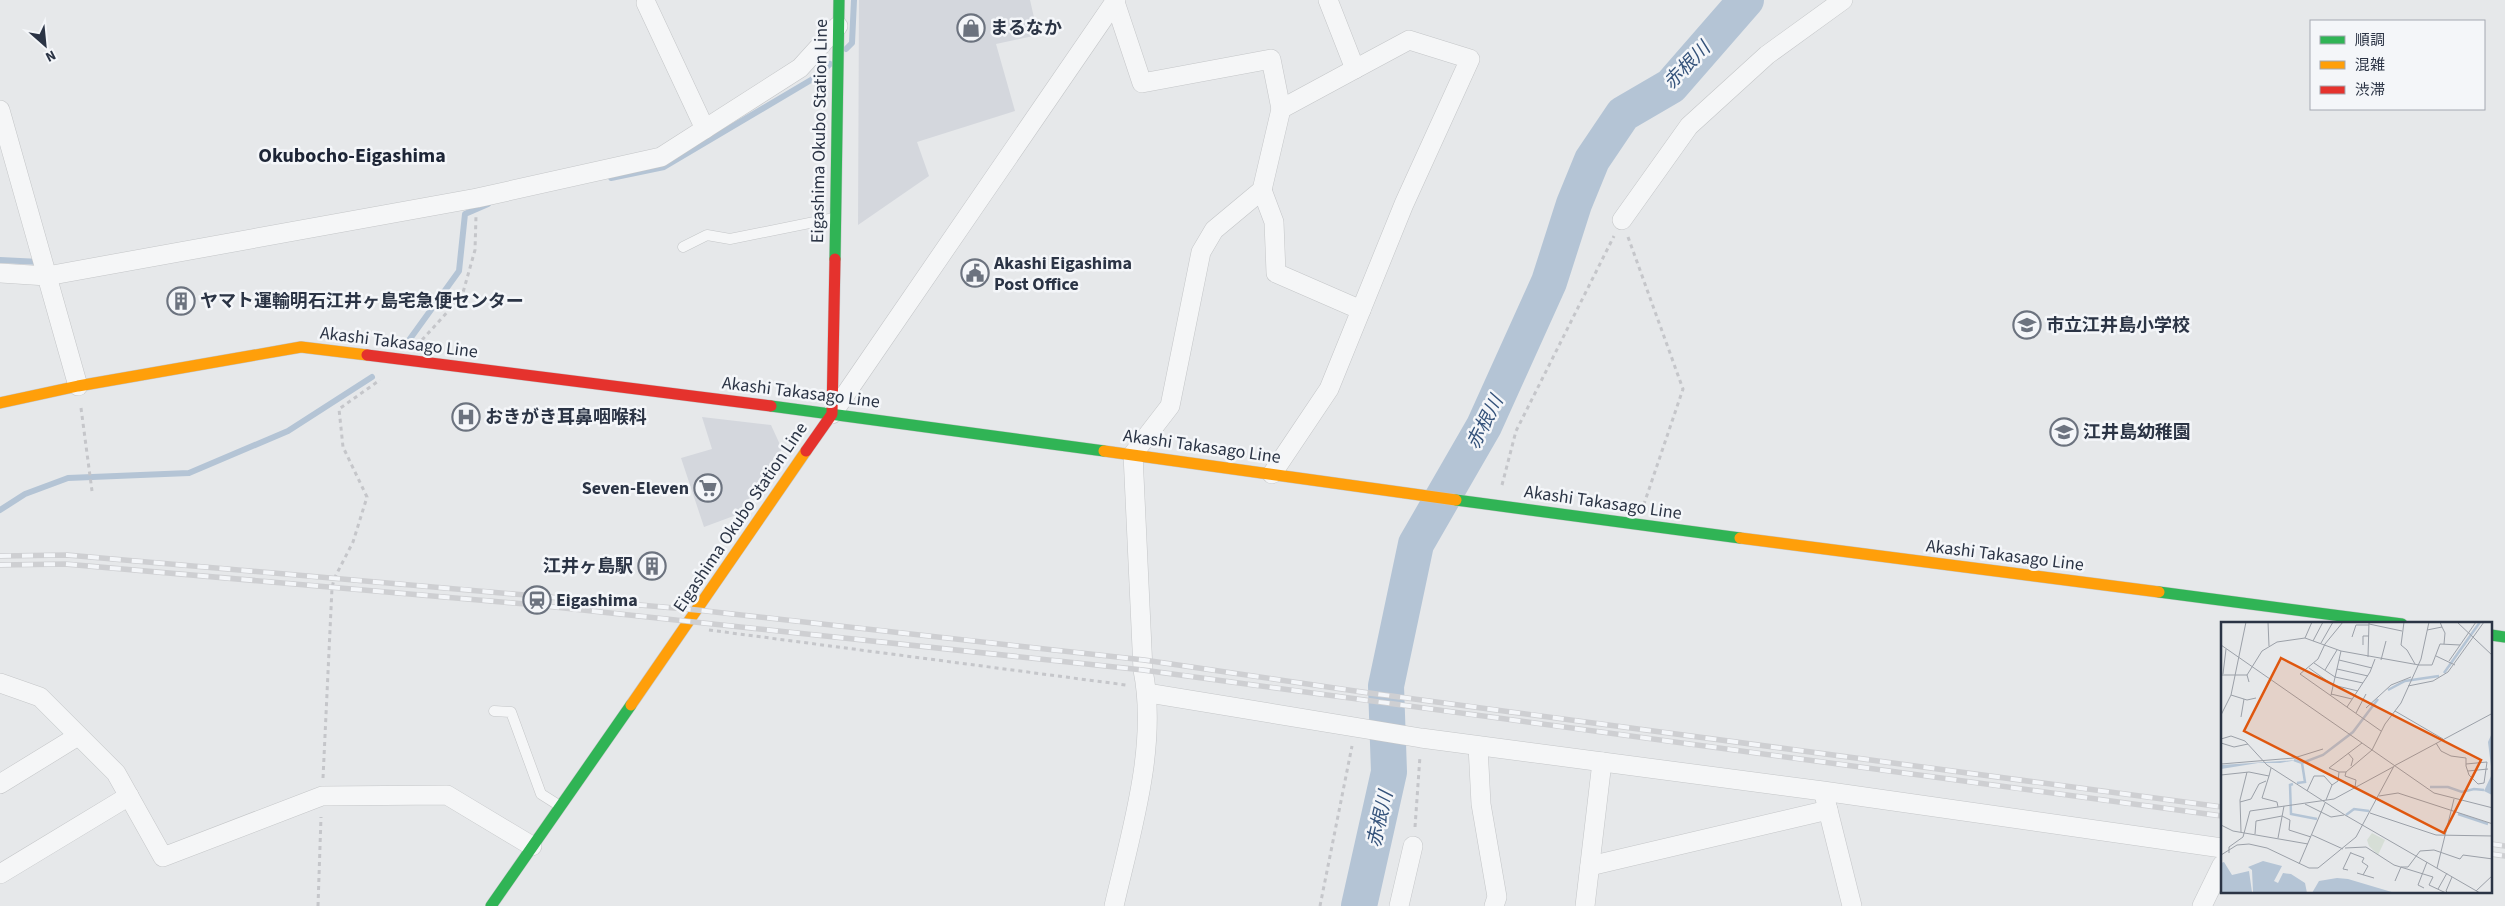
<svg xmlns="http://www.w3.org/2000/svg" width="2505" height="906" font-family="'Source Sans 3','Noto Sans JP',sans-serif">
<style>
.built{fill:#d4d7dd}
.lines{fill:none;stroke-linecap:round;stroke-linejoin:round}
.stream{stroke:#b4c4d5;stroke-width:6}
.river{stroke:#b4c4d5;stroke-width:36}
.lane-casing{stroke:#c4c6c8;stroke-width:11}
.street-casing{stroke:#c4c6c8;stroke-width:20}
.fast-casing{stroke:#c4c6c8;stroke-width:12}
.slow-casing{stroke:#c4c6c8;stroke-width:12}
.jam-casing{stroke:#c4c6c8;stroke-width:12}
.path{stroke:#c5c6ca;stroke-width:3;stroke-dasharray:4 4;stroke-linecap:butt}
.lane{stroke:#f5f6f7;stroke-width:10}
.street{stroke:#f5f6f7;stroke-width:19}
.fast{stroke:#30b455;stroke-width:11}
.slow{stroke:#ff9f0a;stroke-width:11}
.jam{stroke:#e5322d;stroke-width:11}
.rail-casing{stroke:#cecfd2;stroke-width:5.5}
.rail{stroke:#f4f6f9;stroke-width:4;stroke-dasharray:11;stroke-linecap:butt}
.labels{text-anchor:middle;stroke-width:5;stroke-linejoin:round;paint-order:stroke}
.poi-label{font-size:18px;font-weight:bold;fill:#2b3445;stroke:#f4f6f9;text-anchor:start}
.street-label{font-size:18px;fill:#2b3445;stroke:#f4f6f9}
.water-label{font-size:19px;font-style:italic;fill:#34527a;stroke:#f4f6f9}
.quarter-label{font-size:20px;font-weight:bold;fill:#1d2536;stroke:#f4f6f9}
.inset-river{fill:none;stroke:#b4c4d5;stroke-width:2.5}
.inset-road{fill:none;stroke:#9ba0a8;stroke-width:1}
.view{fill:#df570f;fill-opacity:0.15;stroke:#df570f;stroke-width:2.5}
.inset-edge{fill:none;stroke:#2b3445;stroke-width:2.5}
</style>
<rect width="100%" height="100%" fill="#e6e8ea"/>
<g class="built">
<path d="M859,0H1030L1038,35L996,44L1015,111L917,142L929,176L858,225Z"/>
<path d="M702,417L771,425L782,449L739,514L704,527L681,458L712,449Z"/>
</g>
<g class="lines">
<g class="stream">
<path d="M846,49L852,43L854,0"/>
<path d="M611,178L664,167L816,77L830,64"/>
<path d="M0,260L40,262"/>
<path d="M407,343L459,271L465,214L488,204"/>
<path d="M0,510L25,494L68,478L189,473L288,431L372,377"/>
</g>
<path class="river" d="M1359,906L1389,772L1386,686L1416,544L1484,426L1549,282L1574,204L1592,160L1623,114L1671,86L1746,0"/>
<g class="lane-casing">
<g id="lane">
<path d="M683,247L707,235L730,239L834,218"/>
<path d="M494,711L511,712L541,794L560,806"/>
</g>
</g>
<g class="street-casing">
<g id="street">
<path d="M1115,2L1142,83L1271,59L1281,109"/>
<path d="M646,3L705,129"/>
<path d="M0,110L78,386"/>
<path d="M1262,190L1274,222L1276,273L1361,310"/>
<path d="M1622,220L1689,126L1767,55L1843,0"/>
<path d="M0,273L47,276L477,198L661,157L800,68L838,26"/>
<path d="M832,414L1116,0"/>
<path d="M1272,474L1329,389L1404,204L1470,59L1409,40L1355,69"/>
<path d="M0,683L40,697L116,773L163,857L322,796L447,795L532,846"/>
<path d="M1148,693L1421,738L1823,791L2222,848"/>
<path d="M1478,746L1481,804L1497,897L1494,906"/>
<path d="M0,784L78,736"/>
<path d="M1825,798L1852,906"/>
<path d="M1590,866L1828,810"/>
<path d="M0,874L129,796"/>
<path d="M1114,906C1131,832 1158,746 1143,670L1133,454L1170,406L1201,252L1214,230L1262,190L1281,109L1355,69L1328,0"/>
<path d="M1399,906L1413,846"/>
<path d="M1585,906L1602,762"/>
<path d="M2202,906L2222,865"/>
</g>
</g>
<g class="fast-casing">
<g id="fast">
<path d="M835,259L839,0"/>
<path d="M771,406L1104,451"/>
<path d="M1456,500L1740,538"/>
<path d="M2159,592L2402,624"/>
<path d="M2491,635L2505,637"/>
<path d="M491,906L631,705"/>
</g>
</g>
<g class="slow-casing">
<g id="slow">
<path d="M0,403L78,386L301,347L367,355"/>
<path d="M1104,451L1456,500"/>
<path d="M1740,538L2159,592"/>
<path d="M631,705L806,451"/>
</g>
</g>
<g class="jam-casing">
<g id="jam">
<path d="M367,355L771,406"/>
<path d="M806,451L832,414L835,259"/>
</g>
</g>
<g class="path">
<path d="M1628,237L1683,389L1644,504"/>
<path d="M422,340L462,296L475,250L476,216"/>
<path d="M81,408L92,491"/>
<path d="M1502,485L1516,431L1614,236"/>
<path d="M709,630L1126,685"/>
<path d="M323,778L332,588L334,579L353,542L367,497L343,447L339,409L380,380"/>
<path d="M1415,827L1420,756"/>
<path d="M318,906L321,817"/>
<path d="M1320,906L1352,746"/>
</g>
<use href="#lane" class="lane"/>
<use href="#street" class="street"/>
<use href="#fast" class="fast"/>
<use href="#slow" class="slow"/>
<use href="#jam" class="jam"/>
<g class="rail-casing">
<g id="rail">
<path d="M0,556L67,555L697,610L1144,660L1362,692L2222,807"/>
<path d="M0,565L65,564L536,605L1143,670L2222,816"/>
<path d="M2491,844L2505,846"/>
<path d="M2491,854L2505,856"/>
</g>
</g>
<use href="#rail" class="rail"/>
</g>
<defs>
<g id="shop-ring" transform="scale(1.4375)"><circle r="9.5" fill="#f4f6f9" stroke="#6c737f" stroke-width="1.5"/><path d="M-5-2.5h2.3a2.7 3.5 0 0 1 5.4 0H5L5.5 6h-11ZM-1.5-2.5h3a1.5 2.3 0 0 0-3 0Z" fill="#6c737f"/></g>
<g id="civic-ring" transform="scale(1.4375)"><circle r="9.5" fill="#f4f6f9" stroke="#6c737f" stroke-width="1.5"/><path d="M-.6-6.5H3V-4.5H.6V-3L4-1V1h2V6H-6V1h2V-1L-.6-3ZM-1.2 2.5V6h2.4V2.5Z" fill="#6c737f"/></g>
<g id="building-ring" transform="scale(1.4375)"><circle r="9.5" fill="#f4f6f9" stroke="#6c737f" stroke-width="1.5"/><path d="M-4-6H4V6H1V3H-1V6H-4ZM-2.5-4.3h1.7v1.8h-1.7ZM.8-4.3h1.7v1.8H.8ZM-2.5-1h1.7V.8h-1.7ZM.8-1h1.7V.8H.8Z" fill="#6c737f"/></g>
<g id="school-ring" transform="scale(1.4375)"><circle r="9.5" fill="#f4f6f9" stroke="#6c737f" stroke-width="1.5"/><path d="M0-5L7-2L0 1L-7-2ZM-4 1L0 2.5L4 1V4Q0 6-4 4Z" fill="#6c737f"/></g>
<g id="hospital-ring" transform="scale(1.4375)"><circle r="9.5" fill="#f4f6f9" stroke="#6c737f" stroke-width="1.5"/><path d="M-5-5h3v3.5h4V-5h3V5h-3V1.5h-4V5h-3Z" fill="#6c737f"/></g>
<g id="supermarket-ring" transform="scale(1.4375)"><circle r="9.5" fill="#f4f6f9" stroke="#6c737f" stroke-width="1.5"/><path d="M-6-5.5h2.5l.6 2H6L4.5 2H-2.5L-4.4-4H-6ZM-1.5 3.2a1.3 1.3 0 1 0 .1 0ZM3 3.2a1.3 1.3 0 1 0 .1 0Z" fill="#6c737f"/></g>
<g id="station-ring" transform="scale(1.4375)"><circle r="9.5" fill="#f4f6f9" stroke="#6c737f" stroke-width="1.5"/><path d="M-3-6H3Q5-6 5-4V2Q5 4 3 4L4.5 6H3L1.5 4h-3L-3 6H-4.5L-3 4Q-5 4-5 2V-4Q-5-6-3-6ZM-3.5-4v3h7v-3ZM-3.5 1v1.5H-2V1ZM2 1v1.5H3.5V1Z" fill="#6c737f"/></g>
</defs>
<g fill-rule="evenodd">
<use href="#shop-ring" x="971" y="28"/>
<use href="#civic-ring" x="975" y="273"/>
<use href="#building-ring" x="181" y="301"/>
<use href="#school-ring" x="2027" y="325"/>
<use href="#hospital-ring" x="466" y="417"/>
<use href="#school-ring" x="2064" y="432"/>
<use href="#supermarket-ring" x="708" y="488"/>
<use href="#building-ring" x="652" y="566"/>
<use href="#station-ring" x="537" y="600"/>
</g>
<g class="labels">
<g class="poi-label">
<text x="990" y="34">まるなか</text>
<text x="994" y="269">Akashi Eigashima<tspan x="994" dy="21">Post Office</tspan></text>
<text x="200" y="307">ヤマト運輸明石江井ヶ島宅急便センター</text>
<text x="2046" y="331">市立江井島小学校</text>
<text x="485" y="423">おきがき耳鼻咽喉科</text>
<text x="2083" y="438">江井島幼稚園</text>
<text x="689" y="494" text-anchor="end">Seven-Eleven</text>
<text x="633" y="572" text-anchor="end">江井ヶ島駅</text>
<text x="556" y="606">Eigashima</text>
</g>
<g class="street-label">
<text transform="translate(819 131) rotate(-89)" y="6">Eigashima Okubo Station Line</text>
<text transform="translate(399 342) rotate(7)" y="6">Akashi Takasago Line</text>
<text transform="translate(801 392) rotate(7)" y="6">Akashi Takasago Line</text>
<text transform="translate(1202 446) rotate(8)" y="6">Akashi Takasago Line</text>
<text transform="translate(1603 502) rotate(8)" y="6">Akashi Takasago Line</text>
<text transform="translate(740 517) rotate(-56)" y="6">Eigashima Okubo Station Line</text>
<text transform="translate(2005 555) rotate(7)" y="6">Akashi Takasago Line</text>
</g>
<g class="water-label">
<text transform="translate(1686 65) rotate(-46)" y="7">赤根川</text>
<text transform="translate(1484 422) rotate(-63)" y="7">赤根川</text>
<text transform="translate(1379 819) rotate(-77)" y="7">赤根川</text>
</g>
<g class="quarter-label">
<text x="352" y="162">Okubocho-Eigashima</text>
</g>
</g>
<g transform="translate(2221 622)">
<rect width="271" height="271" fill="#e6e8ea"/>
<path d="M151,211L164,218L157,233L148,224L146,218Z" fill="#d6ded6"/>
<path d="M271,111L272,173H271L263,169L271,152L267,120ZM76,138L59,141H37L0,147V143ZM42,239L61,244L53,259L57,261L62,251L70,252L84,261L86,271L32,270L31,248L27,245ZM3,240L11,253L28,249L31,270L0,271V241ZM116,256L127,257L174,271H91L98,259Z" fill="#b4c4d5"/>
<path class="inset-river" d="M223,51L259,0M167,68L184,59L218,54M73,138L81,141L102,133L132,110L157,77M76,161L84,160L81,141M72,162L69,163L70,192L96,197M209,165H227L241,170L253,167L263,168M237,192L267,202M125,193L133,187L148,189"/>
<path class="inset-road" d="M47,0L48,24M122,0L104,22L97,37L79,52L160,109M183,0L180,23L186,28L194,42M236,0L272,34M148,2L181,9M221,5L224,11L223,22M206,8L221,5L219,0M131,15L135,3H148M84,16L91,0M92,19L102,0M100,21L112,0M0,23L213,171L272,186M142,23V14H148M215,34L234,43M147,35L148,0M118,38L151,46M160,38L165,19M228,39L255,0M93,41L114,55L142,61M88,46L112,63L137,69M116,47L147,54M104,48L116,28M2,52L5,27M0,53H26M28,60L26,53L41,29L56,20L84,16L120,29L198,43H211L219,22L239,23M187,64L212,59L227,50L263,0M110,72L131,77M10,73L26,78L35,76M110,73L120,29M126,85L149,50L154,37M145,86L170,63L190,55M174,89L222,117M135,91L145,72M0,93L10,73L25,0M20,95L23,77M0,117L10,114L24,119L46,143L124,193L259,271M0,121L13,125L27,122M215,121L220,129L230,134L245,136V144L248,153L257,162L263,161L266,140L245,142M127,131L132,137L130,144M0,142L73,136L102,127M247,149L267,147M118,150L108,146L141,121M125,150L124,154L135,158L134,165M0,153L28,150L48,154L50,146M48,154L41,176L56,180L57,185M86,169L93,154H103L111,163M158,174L177,171L272,202M105,178L111,163L117,159L118,150H125L151,128L164,102L180,81L200,37L208,0M19,180L30,177L38,162L45,159M84,182L110,195L123,193M149,191L215,213L272,214M0,203L12,209L87,222M20,210L19,178L26,150M34,212L35,199L61,194L69,198L68,208L90,215M91,213L122,227M57,216L63,184M124,226L145,225L173,243L212,255L208,263L225,271M8,231V225L22,215L29,189L113,177L172,145M130,231L143,236L141,240L147,244L142,253M0,233L16,223L28,222L46,226L88,246H97L135,215L173,144L272,91M78,242L104,181M216,246L233,177M127,248L122,247L130,230M136,251L153,256M174,259L180,245H187L199,229L213,228L239,237L242,233L272,237M203,266L197,263L206,240M217,267L226,251M255,269L272,253M227,271L225,269L231,255"/>
<path class="view" d="M60,36L260,138L223,211L23,109Z"/>
<rect width="271" height="271" class="inset-edge"/>
</g>
<rect x="2310" y="20" width="175" height="90" fill="#f4f6f9" stroke="#a4a8b1"/>
<rect x="2320" y="36" width="25" height="8" fill="#30b455" stroke="#a4a8b1"/>
<text x="2355" y="45" font-size="15" fill="#2b3445">順調</text>
<rect x="2320" y="61" width="25" height="8" fill="#ff9f0a" stroke="#a4a8b1"/>
<text x="2355" y="70" font-size="15" fill="#2b3445">混雑</text>
<rect x="2320" y="86" width="25" height="8" fill="#e5322d" stroke="#a4a8b1"/>
<text x="2355" y="95" font-size="15" fill="#2b3445">渋滞</text>
<g transform="translate(45 45) rotate(153)" stroke="#f4f6f9" stroke-width="4" paint-order="stroke">
<path d="M0-4L9 19L0 12L-9 19Z" fill="#2b3445"/>
<text y="-8" font-size="14" font-weight="bold" text-anchor="middle" fill="#2b3445">N</text>
</g>
</svg>
